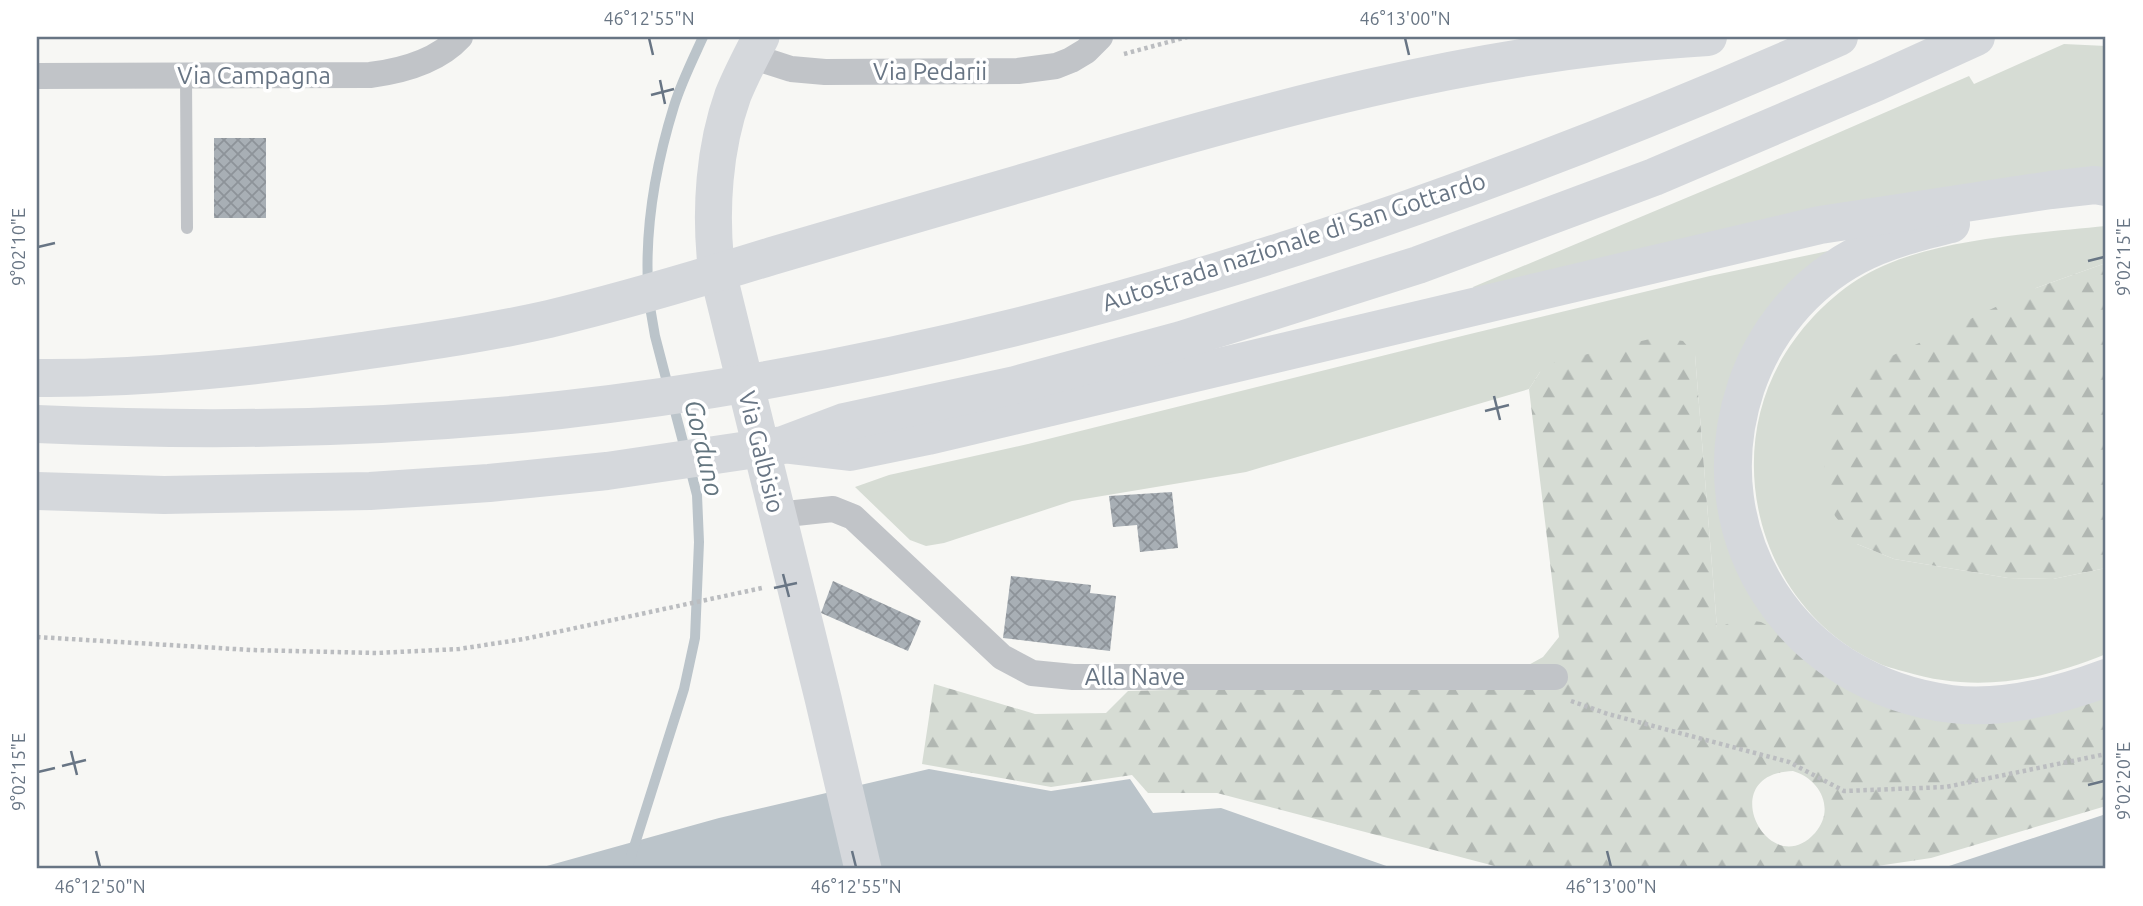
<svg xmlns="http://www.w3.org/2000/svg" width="2143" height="906" font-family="Ubuntu,sans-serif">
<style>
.grass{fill:#d6dcd4}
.forest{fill:url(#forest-firs);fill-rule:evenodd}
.water{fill:#bbc4ca}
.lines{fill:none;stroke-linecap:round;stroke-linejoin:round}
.stream{stroke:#bbc4ca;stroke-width:10}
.building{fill:url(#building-cross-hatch)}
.path{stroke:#bbbdc0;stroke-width:4.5;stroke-dasharray:3.5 3.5;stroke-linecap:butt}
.service{stroke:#c1c4c8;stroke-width:12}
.minor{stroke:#c1c4c8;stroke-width:26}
.secondary{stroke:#d5d8dc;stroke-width:37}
.motorway{stroke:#d5d8dc;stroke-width:38}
.ticks{fill:none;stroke:#687584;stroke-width:2.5}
.labels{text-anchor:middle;stroke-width:7;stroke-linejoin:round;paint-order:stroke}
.street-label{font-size:24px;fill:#687584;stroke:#fff}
.water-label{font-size:26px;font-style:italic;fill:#63757f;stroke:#fff}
.neatline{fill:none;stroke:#687584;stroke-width:2.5}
.ticks-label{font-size:18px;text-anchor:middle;fill:#687584}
</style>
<defs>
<pattern id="forest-firs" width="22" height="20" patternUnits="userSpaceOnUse" patternTransform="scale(1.75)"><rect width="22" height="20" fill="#d6dcd4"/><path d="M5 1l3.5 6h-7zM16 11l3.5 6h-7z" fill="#b1b7b2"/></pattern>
<pattern id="building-cross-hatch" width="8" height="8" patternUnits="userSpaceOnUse" patternTransform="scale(1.75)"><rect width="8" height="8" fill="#a8afb5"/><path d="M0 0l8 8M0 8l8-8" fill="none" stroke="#8d9399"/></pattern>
</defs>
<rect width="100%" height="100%" fill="#f7f7f4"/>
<g class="grass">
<path d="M2064,44L2106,46V172L1476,294L1473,287L1741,175L1969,76L1974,84Z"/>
<path d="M2106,226V263L2036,288L1857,544L1894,559L2008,578L2053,579L2106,568V654C2040,681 1976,693 1906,672C1896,669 1885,667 1876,662C1755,605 1716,445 1795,339C1817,309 1848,281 1883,266C1945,238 2039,233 2106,226Z"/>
<path d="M1828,251L1721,435L1785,635L1717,628L1695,355L1540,372L1529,389L1246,472L1072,501L944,543L926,546L910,540L855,487L889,475L1028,444L1466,335L1710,276Z"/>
</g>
<g class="forest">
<path d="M2106,263V568L2053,579L2008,578L1894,559L1857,544L1835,516L1826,490L1824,460L1833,401L1851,375L2036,288Z"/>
<path d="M1658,337L1683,341L1695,355L1717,628L1740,619L1761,622L1785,635L1853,692L2106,693V806L1931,858L1857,869H1506L1217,793H1148L1132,775L1051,787L922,764L934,684L1035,714L1106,713L1128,691L1498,682L1543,657L1559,637L1529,389L1540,372L1555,362ZM1793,771C1820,779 1836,809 1815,833C1769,884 1712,774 1793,771Z"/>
</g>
<g class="water">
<path d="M929,769L1051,791L1130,779L1153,813L1221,808L1395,869H536L719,818Z"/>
<path d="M2106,814V869H1940Z"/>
</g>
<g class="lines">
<g class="stream">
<path d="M648,286C645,226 656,164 674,106C681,83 693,59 703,37"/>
<path d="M649,301L655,336L668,386"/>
<path d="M673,404L686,453"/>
<path d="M627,869L684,689L695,638L699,542L697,495L690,468"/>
</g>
</g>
<g class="building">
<rect x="214" y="138" width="52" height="80"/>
<path d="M1172,492L1178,548L1140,552L1137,525L1113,527L1109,496Z"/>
<path d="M1011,576L1091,585L1090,593L1116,596L1110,651L1003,638Z"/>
<path d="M833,581L921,621L908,651L821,613Z"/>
</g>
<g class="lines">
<g class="path">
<path d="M1124,54L1187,37"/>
<path d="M37,637L251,650L377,653L459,649L524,639L762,588"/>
<path d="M1571,701L1608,714L1789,762L1844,791L1946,787L2106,754"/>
</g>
<path class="service" d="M186,77L187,228"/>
<g class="minor">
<path d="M751,56L791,69L825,72L1018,71L1056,66L1071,60L1086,51L1100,37"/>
<path d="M37,76L370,75C402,71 437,62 460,37"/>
<path d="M777,515L833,509L853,517L1002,657L1032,673L1073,677H1555"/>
</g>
<path class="secondary" d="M761,37C751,56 741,75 733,95C714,148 710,210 716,265L823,698L863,869"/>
<g class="motorway">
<path d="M1951,224C1919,232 1886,240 1856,256C1804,284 1765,331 1746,387C1696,538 1794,684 1951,704C2003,710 2058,696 2106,678"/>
<path d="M37,378C146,379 254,367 362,351C424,342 487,333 549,319C624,301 698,279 772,256C860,230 949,205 1036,179C1256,113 1479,50 1708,37"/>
<path d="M37,424C211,432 386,429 560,410C1004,360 1432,218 1839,37"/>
<path d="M790,445L850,452L928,436L1820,225L2051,190L2095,185L2106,187"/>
<path d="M37,491L164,495L370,491L489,483L607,471L783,445L844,422L1015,385L1181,340L1418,265L1654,177L1877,82L1976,37"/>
</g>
</g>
<path class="ticks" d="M649,38L653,55M1405,38L1409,55M660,80L665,104M651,95L674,89M38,247L55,243M2088,261L2104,257M1494,396L1500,420M1485,411L1509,405M783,574L789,597M774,588L797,583M71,751L77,775M62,766L86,760M38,772L55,768M2088,785L2104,781M96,851L100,867M852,851L856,867M1607,851L1611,867"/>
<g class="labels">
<g class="street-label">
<text x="930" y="80">Via Pedarii</text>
<text x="254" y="84">Via Campagna</text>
<text transform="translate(1294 242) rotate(-18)" y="8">Autostrada nazionale di San Gottardo</text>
<text transform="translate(761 452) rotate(76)" y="8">Via Galbisio</text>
<text x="1135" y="685">Alla Nave</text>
</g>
<g class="water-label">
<text transform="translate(704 448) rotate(77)" y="9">Gorduno</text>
</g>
</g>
<rect width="2143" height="906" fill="none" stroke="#ffffff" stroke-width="77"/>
<rect x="38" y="38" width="2066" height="829" class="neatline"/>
<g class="ticks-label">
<text x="649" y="25">46°12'55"N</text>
<text x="1405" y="25">46°13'00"N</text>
<text transform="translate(19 247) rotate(-90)" y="6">9°02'10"E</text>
<text transform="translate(2124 257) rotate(-90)" y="6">9°02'15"E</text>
<text transform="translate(19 772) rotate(-90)" y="6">9°02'15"E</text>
<text transform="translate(2124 781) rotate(-90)" y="6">9°02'20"E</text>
<text x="100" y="893">46°12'50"N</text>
<text x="856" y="893">46°12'55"N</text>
<text x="1611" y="893">46°13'00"N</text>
</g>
</svg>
